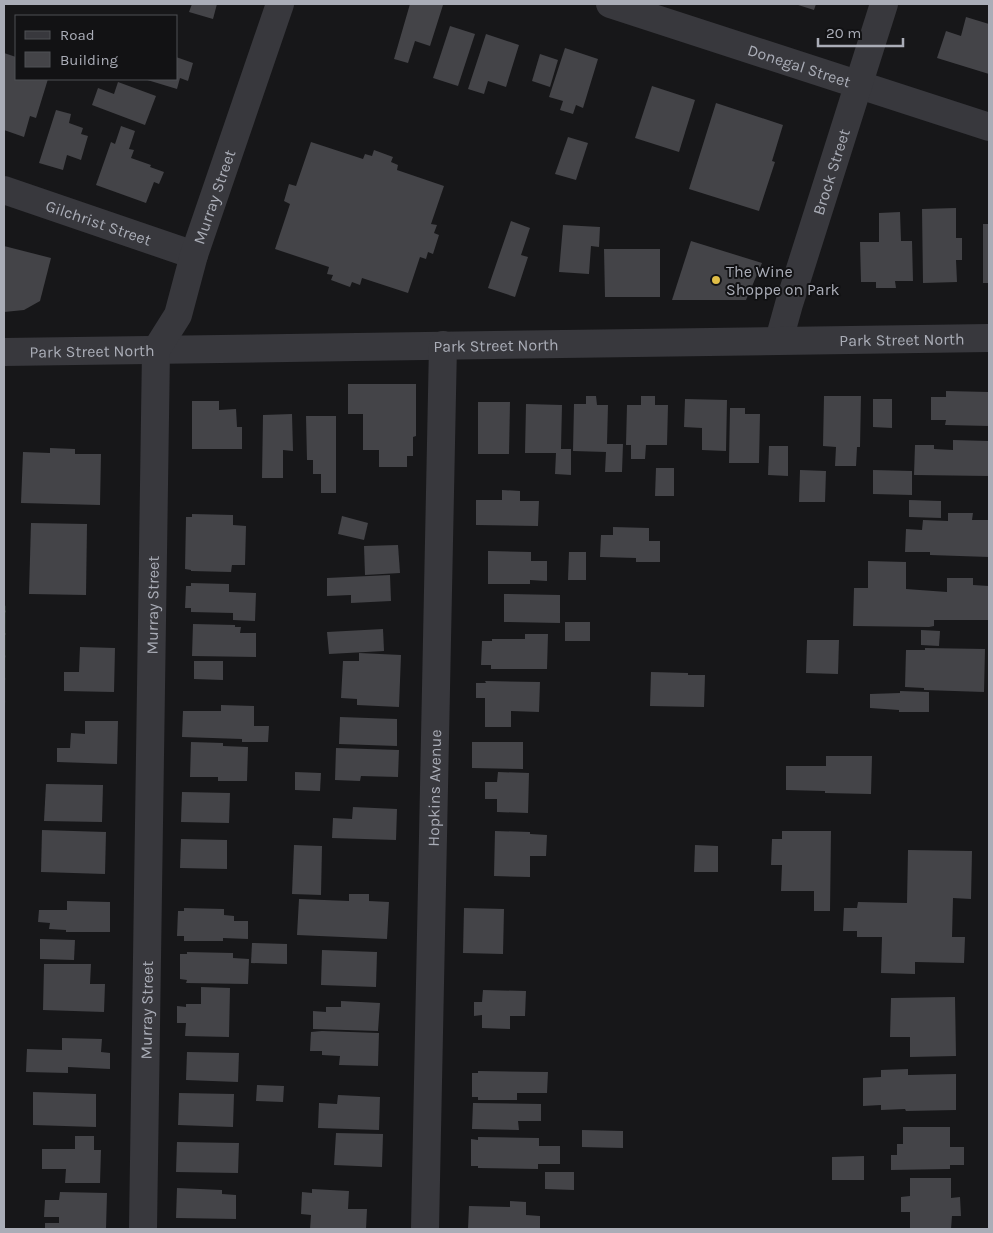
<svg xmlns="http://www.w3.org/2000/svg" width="993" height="1233" font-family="Karla,sans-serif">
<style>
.forest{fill:url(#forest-crowns)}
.building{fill:#444448}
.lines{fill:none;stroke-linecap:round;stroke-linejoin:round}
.minor{stroke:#38383d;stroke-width:28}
.poi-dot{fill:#e0be47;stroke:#121214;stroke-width:2}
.labels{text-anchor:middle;stroke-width:4;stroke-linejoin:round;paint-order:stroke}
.street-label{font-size:16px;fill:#aaadb7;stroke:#121214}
.poi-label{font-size:16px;fill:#aaadb7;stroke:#121214;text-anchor:start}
</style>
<defs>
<pattern id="forest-crowns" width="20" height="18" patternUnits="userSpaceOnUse" patternTransform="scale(1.25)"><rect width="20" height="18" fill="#232a25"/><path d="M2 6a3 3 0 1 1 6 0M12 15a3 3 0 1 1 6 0" fill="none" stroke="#404642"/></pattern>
</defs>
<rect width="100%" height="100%" fill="#171719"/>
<path class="forest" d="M4,605L6,606L4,842Z"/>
<g class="building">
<path d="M192,4H217L213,19L189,12Z"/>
<path d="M410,4L443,5L430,46L415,41L408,63L394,59Z"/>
<path d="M795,4H816L814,10Z"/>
<path d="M966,17L989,24V74L937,58L946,31L961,36Z"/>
<path d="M450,26L475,34L458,86L433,78Z"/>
<path d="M486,34L519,45L506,87L488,81L484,94L468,89Z"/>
<path d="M565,48L598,59L583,108L576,105L573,114L560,110L563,101L549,97Z"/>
<path d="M4,53L16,57V79H48L36,118L30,116L24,137L4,130Z"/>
<path d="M540,54L558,60L550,87L532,81Z"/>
<path d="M176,57L193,63L188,81L180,78L177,89L144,79H176Z"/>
<path d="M118,82L156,96L145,125L92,105L98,88L114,94Z"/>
<path d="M652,86L695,100L679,152L635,138Z"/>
<path d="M716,103L783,125L772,161L775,162L759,211L689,189Z"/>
<path d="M56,110L71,114L69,123L83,128L81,134L88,136L81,160L67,155L63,170L39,163Z"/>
<path d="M121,126L135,131L129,149L134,150L131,158L151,165L150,167L164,172L159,184L154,182L146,203L96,185L111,142L115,144Z"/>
<path d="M568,137L588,143L576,180L555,174Z"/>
<path d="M311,142L363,159L365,154L372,156L374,150L393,157L391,162L398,165L397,170L444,186L431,224L437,225L434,233L439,235L433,254L428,252L426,259L420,257L408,293L362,278L360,285L352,282L350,287L331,280L333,275L327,274L329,267L275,249L290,204L284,201L289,184L296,186Z"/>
<path d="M956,208V238H962V260H956L957,282L923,283L922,209Z"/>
<path d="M900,212L901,241H912L913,281H895L896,288H876V282H861L860,242H879V213Z"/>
<path d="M511,221L530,228L521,255L528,257L515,297L488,288Z"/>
<rect x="983" y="224" width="6" height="59"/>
<path d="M563,225L600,227L599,247L591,246L589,274L559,272Z"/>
<path d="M691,241L762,263L746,300H672Z"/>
<path d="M4,246L51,258L40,301L24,310L4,312Z"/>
<path d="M604,249H660V297H605Z"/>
<path d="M348,384H416V436L413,437V456H407V467H379V450H363V414H348Z"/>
<path d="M946,391L989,392V426L945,425L946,420H931V397H946Z"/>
<path d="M586,396H596L597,405H608L607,444H623L622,472H605L606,452L573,451L574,404H586Z"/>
<path d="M641,396H655V405H668L667,445H646L645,459H631V445H626L627,405H641Z"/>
<path d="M824,396H861L860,447H857L856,466H835L836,447L823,446Z"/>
<path d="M685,399L727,400L726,451L702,450V428L684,427Z"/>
<path d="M873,399H892V428L873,427Z"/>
<path d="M192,401H219V410L236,409L237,427H242V449H192Z"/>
<path d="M478,402H510L509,454H478Z"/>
<path d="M526,404L562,405L561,449H571V475L555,474L556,453H525Z"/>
<path d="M730,408H745V414H760L759,463H729Z"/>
<path d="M292,414L293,451L283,450V478H262L263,415Z"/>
<path d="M306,416H336V493H321V474H313V460H307Z"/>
<path d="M953,440L989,441V476L914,475L915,445H934V449L953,450Z"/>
<path d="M769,446H788V476L768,475Z"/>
<path d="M50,448L75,449V454H101L100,505L21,503L23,452L50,453Z"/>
<path d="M656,468H674V496H655Z"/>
<path d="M800,470L826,471L825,502H799Z"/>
<path d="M873,470L912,471V495L873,494Z"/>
<path d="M502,490L520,491V501H539L538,526L476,525V500H502Z"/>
<path d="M909,500L941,501V518L909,517Z"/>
<path d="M948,513H973L972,520H989V557L930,555V552H905L906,529L922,530L923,520L948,521Z"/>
<path d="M192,514L233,515V525L246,526L245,565H232L231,572L191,571V570L185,569L186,517H192Z"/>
<path d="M342,516L368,523L364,540L338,534Z"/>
<path d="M31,523L87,524L86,595L29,594Z"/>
<path d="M613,527L649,528V541H660V562H636V558L600,557L601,535H613Z"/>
<path d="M398,545L400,573L365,575L364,546Z"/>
<path d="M488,551L531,552V561H547V581L530,580V584H488Z"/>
<path d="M569,552H586V580H568Z"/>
<path d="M868,561L906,562V589L947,592V578H973V585L989,586V620H934V626L929,627L853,626L854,588H868Z"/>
<path d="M390,575L391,601L351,603V595L327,596V578Z"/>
<path d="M191,583L229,584V592L256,593L255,621L233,620V613L191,612V608H185L186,586H191Z"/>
<path d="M504,594L560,595V623L504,622Z"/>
<rect x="565" y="622" width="25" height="19"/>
<path d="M193,624L235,625V627H241L240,633H256V657L192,656Z"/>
<path d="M383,629L384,651L329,654L327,632Z"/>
<path d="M921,630L940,631L939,646L921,645Z"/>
<path d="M525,634H548L547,669H491V665H481L482,641H492V639H525Z"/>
<path d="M807,640H839L838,674L806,673Z"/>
<path d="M80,647L115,648L114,692L64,691V672H79Z"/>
<path d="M925,648L985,649L984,692L924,690V688L905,687L906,650H925Z"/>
<path d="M359,653L401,655L399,707L357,705V699L341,698L343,661H359Z"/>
<path d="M194,661H223V680L194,679Z"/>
<path d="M651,672L688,673V675H705L704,707L650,706Z"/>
<path d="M485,681L540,682L539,712L511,711V727H485V698H476V683H486Z"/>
<path d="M900,691L929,692V712H899V710L870,708V694L900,693Z"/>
<path d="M221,705L254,706V726H269L268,742H242V739L182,737L183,711H221Z"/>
<path d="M340,717L397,719V746L339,744Z"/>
<path d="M85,721H118L117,764L57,762V748H70L71,733L85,734Z"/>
<path d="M191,742L223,743V746L248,747L247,781H218V777H190Z"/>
<path d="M472,742H523V769L472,768Z"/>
<path d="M336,748L399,750L398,777L361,776L360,781L335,780Z"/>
<path d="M826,756H872L871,794L825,793V791L786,790V766H826Z"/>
<path d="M295,772L321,773L320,791L295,790Z"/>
<path d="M498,772L529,773L528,813L497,812V799H485V782H497Z"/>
<path d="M46,784L103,785L102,822L44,821Z"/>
<path d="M182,792L230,793L229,823L181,822Z"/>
<path d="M353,807L397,809L396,840L332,838L333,818L352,819Z"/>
<path d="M42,830L106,832L105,874L41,872Z"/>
<path d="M495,831L530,832V834L547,835L546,856H530V877L494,876Z"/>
<path d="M782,831H831L830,911H814V891H781L782,865H771L772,839H782Z"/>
<path d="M181,839L227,840V869L180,868Z"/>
<path d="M294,845L322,846L321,895L292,894Z"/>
<path d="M695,845L718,846V872H694Z"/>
<path d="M908,850L972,851L971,899L953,898L952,937H965L964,963L915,962V974L881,973L882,937H857V931H843L844,908H857L858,902L907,903Z"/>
<path d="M349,894H369V901L389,902L387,939L297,935L299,899L349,901Z"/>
<path d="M67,901L110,902V932H66V930L49,929L50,923L38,922L39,910H67Z"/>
<path d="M184,908L224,909V915L234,916V921H248V939L223,938V941H184V936H177L178,911H184Z"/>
<path d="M464,908L504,909L503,954L463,953Z"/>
<path d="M40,939L75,940L74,960L40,959Z"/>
<path d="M252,943L287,944V964L251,963Z"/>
<path d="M322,950L377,952L376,987L321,985Z"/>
<path d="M187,952L233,953V958L249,959L248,984L186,983L187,980L180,979V954H187Z"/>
<path d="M44,964H91L90,984H105L104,1012L43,1010Z"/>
<path d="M201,987L230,988L229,1037L185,1036L186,1023H177V1006L186,1007V1004H201Z"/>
<path d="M483,990L526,991L525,1016H510V1029L482,1028V1015L474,1016V1002H482Z"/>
<path d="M955,997L956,1056L910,1057V1037H890L891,998Z"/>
<path d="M341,1001L380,1003L378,1031L313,1029V1011L326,1012V1007H341Z"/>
<path d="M322,1031L379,1033L378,1066L339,1065L340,1056L322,1055V1051H310L311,1032Z"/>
<path d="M62,1038L102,1039L101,1052L110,1053V1069L68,1067V1073L26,1072L27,1049L62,1050Z"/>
<path d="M187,1052L239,1053L238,1082L186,1080Z"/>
<path d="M908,1069V1075L956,1074V1110L906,1111L905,1109L881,1110V1105L863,1106V1078L881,1077V1070Z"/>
<path d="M478,1071L548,1072L547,1093H517V1100H478V1097H472V1073H478Z"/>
<path d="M257,1085L284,1086L283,1102L256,1101Z"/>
<path d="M33,1092L96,1094V1127L33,1125Z"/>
<path d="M179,1093L234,1094L233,1127L178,1125Z"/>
<path d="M338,1095L380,1097L379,1130L318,1128L319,1103L337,1104Z"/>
<path d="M473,1103L541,1104V1121H518L519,1130L472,1129Z"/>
<path d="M903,1127H950V1147H964V1165H950V1169L891,1170V1155H897V1144H903Z"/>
<path d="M582,1130L623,1131V1148L582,1147Z"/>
<path d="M336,1133L383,1134L382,1167L334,1165Z"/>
<path d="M75,1136H94V1150H101L100,1183H65L66,1169H42V1149H75Z"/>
<path d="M478,1137L539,1138V1146H560V1164H538V1169L478,1168V1166H471V1139L478,1140Z"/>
<path d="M177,1142L239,1143L238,1173L176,1172Z"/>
<path d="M864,1156V1180H832V1157Z"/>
<path d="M545,1172H574V1190L545,1189Z"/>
<path d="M910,1178H951V1198L960,1197L961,1216H952L951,1229H910V1212H901V1197L910,1196Z"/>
<path d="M177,1188L222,1190V1194L236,1195V1219L176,1218Z"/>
<path d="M312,1189L349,1191L348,1209H367L366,1229H310L311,1215L301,1214L302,1192L312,1193Z"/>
<path d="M60,1192L107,1193L106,1229H45V1223H59V1217H44L45,1200H59Z"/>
<path d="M510,1201L526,1202V1215L540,1216V1229H468L469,1206L510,1207Z"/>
</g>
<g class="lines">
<g class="minor">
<path id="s1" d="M610,4L989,127"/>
<path id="s2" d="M4,190L194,255"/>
<path id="s3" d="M779,340L789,304L884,4"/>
<path id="s4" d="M4,352L989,338"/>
<path id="s5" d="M143,1229L156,350L178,315L194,255L280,4"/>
<path id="s6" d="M425,1229L443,345"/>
</g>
</g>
<circle class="poi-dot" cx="716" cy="280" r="5"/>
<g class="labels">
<g class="street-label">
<text dy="6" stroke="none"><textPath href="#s1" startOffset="199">Donegal Street</textPath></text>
<text dy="6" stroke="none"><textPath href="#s3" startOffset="176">Brock Street</textPath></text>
<text dy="6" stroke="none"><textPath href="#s5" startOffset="1044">Murray Street</textPath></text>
<text dy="6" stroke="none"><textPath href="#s2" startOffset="100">Gilchrist Street</textPath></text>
<text dy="6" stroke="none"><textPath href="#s4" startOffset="898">Park Street North</textPath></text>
<text dy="6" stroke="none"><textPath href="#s4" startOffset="492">Park Street North</textPath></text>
<text dy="6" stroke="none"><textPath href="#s4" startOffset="88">Park Street North</textPath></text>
<text dy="6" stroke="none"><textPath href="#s5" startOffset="624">Murray Street</textPath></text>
<text dy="6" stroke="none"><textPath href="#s6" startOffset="441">Hopkins Avenue</textPath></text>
<text dy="6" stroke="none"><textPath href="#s5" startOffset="219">Murray Street</textPath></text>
</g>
<g class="poi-label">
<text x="726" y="277">The Wine<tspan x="726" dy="18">Shoppe on Park</tspan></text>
</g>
</g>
<rect width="993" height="1233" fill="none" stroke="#aaadb7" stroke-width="10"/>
<rect x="15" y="15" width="162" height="65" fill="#121214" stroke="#4f5055"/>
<rect x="25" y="31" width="25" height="8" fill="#38383d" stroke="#4f5055"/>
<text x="60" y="40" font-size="15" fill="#aaadb7">Road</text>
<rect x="25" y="52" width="25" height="15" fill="#444448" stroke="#4f5055"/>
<text x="60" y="65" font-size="15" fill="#aaadb7">Building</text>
<path d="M818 38v8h85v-8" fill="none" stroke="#aaadb7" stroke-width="2.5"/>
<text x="826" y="38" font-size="15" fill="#aaadb7" stroke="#121214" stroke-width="4" paint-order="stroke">20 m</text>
</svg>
